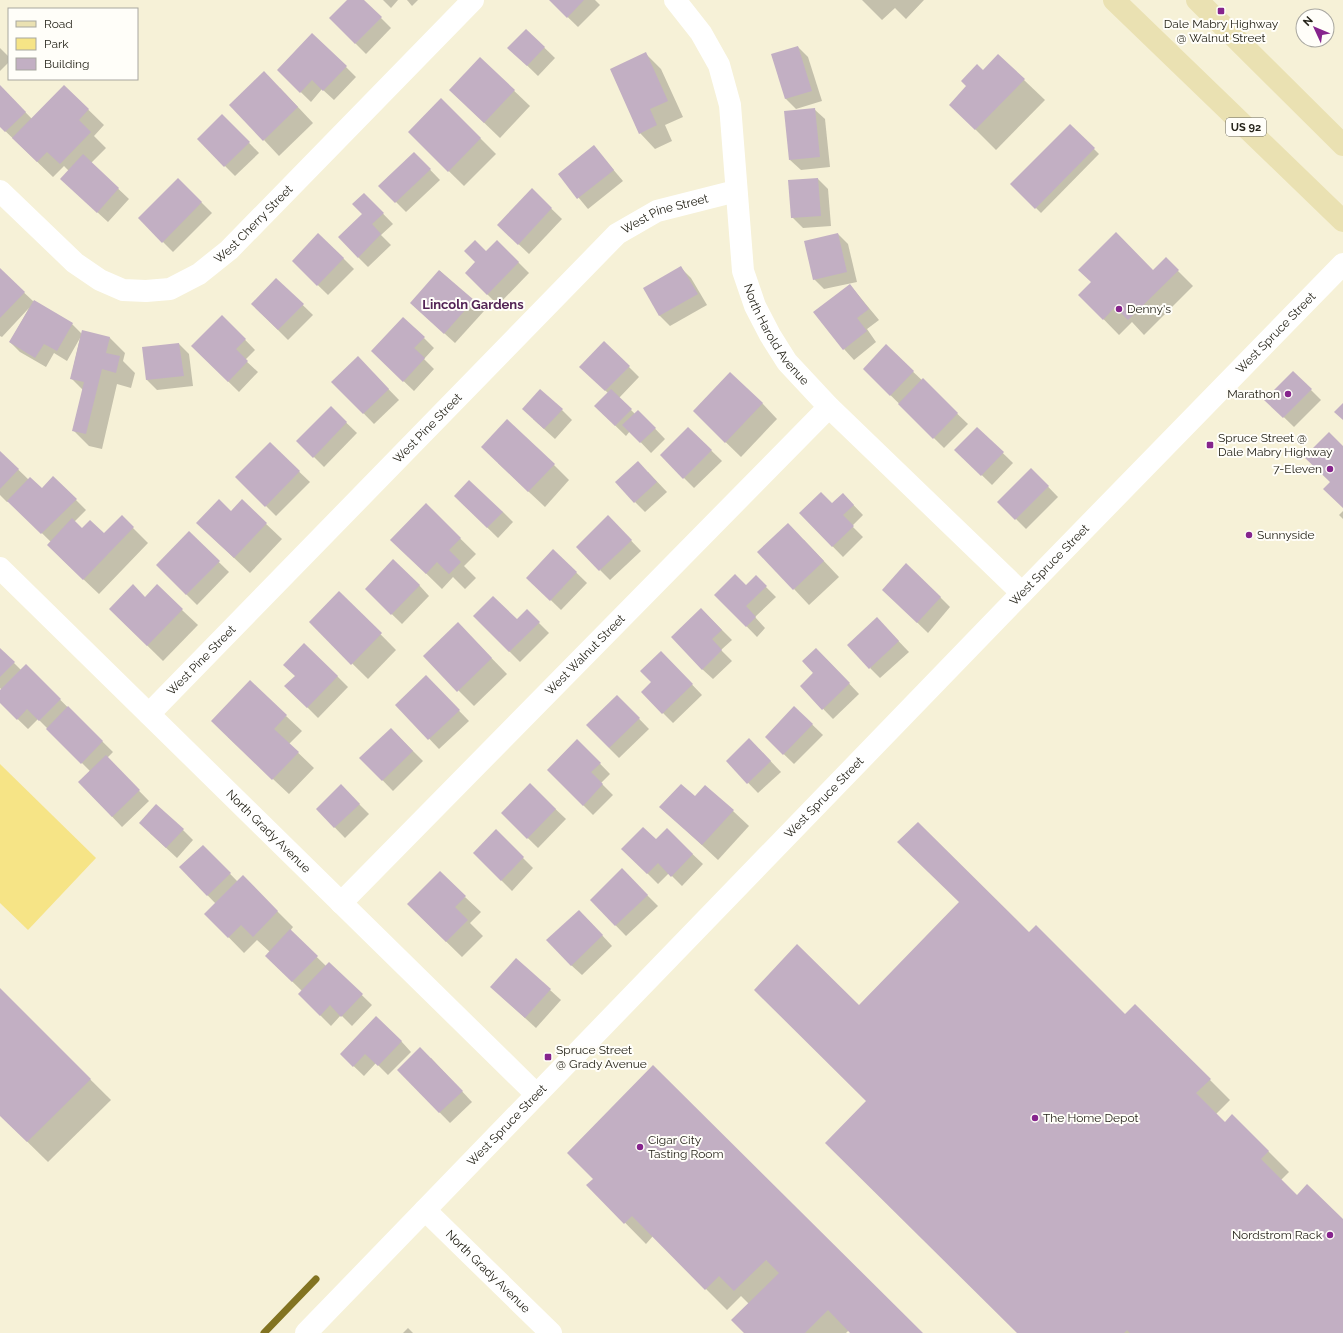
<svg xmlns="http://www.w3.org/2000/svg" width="1343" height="1333" font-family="Raleway,sans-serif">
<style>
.green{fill:#f6e486}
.shadow{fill:#0003}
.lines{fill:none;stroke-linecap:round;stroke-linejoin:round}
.stream{stroke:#827321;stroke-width:7}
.building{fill:#c2afc3}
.street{stroke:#fff;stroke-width:22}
.secondary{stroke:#fff;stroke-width:22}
.primary{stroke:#eae1b2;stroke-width:22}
.poi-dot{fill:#86248d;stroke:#fffef9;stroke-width:1.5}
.labels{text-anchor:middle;stroke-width:4;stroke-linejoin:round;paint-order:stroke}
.shield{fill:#fffef9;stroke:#67655d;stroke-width:1}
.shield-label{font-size:11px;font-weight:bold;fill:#26241a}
.poi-label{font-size:12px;fill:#26241a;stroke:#fffef9;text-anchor:start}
.street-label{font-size:12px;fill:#26241a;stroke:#fffef9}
.neighbourhood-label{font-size:13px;font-weight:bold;fill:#532456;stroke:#fffef9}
</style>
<rect width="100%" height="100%" fill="#f6f1d7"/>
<path class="green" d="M0,764L96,858L28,930L0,903Z"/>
<g class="shadow">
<path d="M348,0H363L391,28L366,54L330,18Z"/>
<path d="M383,0H398L391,8Z"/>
<path d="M407,0H418L412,6Z"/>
<path d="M550,0H595L600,5L578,27Z"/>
<path d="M862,0H924L906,19L895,8L882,20Z"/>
<path d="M526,30L555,58L538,76L509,48Z"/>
<path d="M798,47L808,57L822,101L796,109L786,99L772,55Z"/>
<path d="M0,48L9,57V62L0,71Z"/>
<path d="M646,54L661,69L683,117L665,125L672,141L655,149L640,133Z"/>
<path d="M480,58L530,106L500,138L450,90Z"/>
<path d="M346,67L356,77L334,100L322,89L311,102L278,70Z"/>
<path d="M983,71L1024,80L1045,100L996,150L971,125Z"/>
<path d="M0,86L32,119L64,86L104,125L94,136L106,148L91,163L129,199L108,222L72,189L69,171L64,166L53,177L0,126Z"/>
<path d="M280,88L313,123L279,156L264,140Z"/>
<path d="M441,99L496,154L464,186L409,132Z"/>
<path d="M814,109L825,119L830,167L801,170L790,160Z"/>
<path d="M222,115L259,153L235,176L198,139Z"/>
<path d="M1070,125L1099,154L1041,213L1012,184Z"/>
<path d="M594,147L623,181L588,209L559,174Z"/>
<path d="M414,153L440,180L406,212L380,186Z"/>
<path d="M178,179L212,213L173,252L139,218Z"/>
<path d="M818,179L828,189L831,226L803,228L792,217Z"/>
<path d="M532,190L562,219L529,254L509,235Z"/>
<path d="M364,194L393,224L381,235L391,245L368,267L358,257Z"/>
<path d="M838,234L848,244L857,282L824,289L814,279Z"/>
<path d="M497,241L529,273L498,305L466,273Z"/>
<path d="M343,258L354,269L328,295L293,261Z"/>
<path d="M1166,259L1193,286L1144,335L1132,322L1119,335L1080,295L1153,271Z"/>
<path d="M681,268L691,278L707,305L670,326L660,316L645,289Z"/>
<path d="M0,270L34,302L72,324L82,334L110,338L125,353L123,361L135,373L131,388L117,384L102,449L89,446L73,430L83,390L71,378L80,338L67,361L54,353L46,367L20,352L10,342L29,308L2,337L0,336Z"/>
<path d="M440,271L484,311L455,343L411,303Z"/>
<path d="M276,279L313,315L288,340L252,304Z"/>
<path d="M850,285L879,320L867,329L876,342L854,360L844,349Z"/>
<path d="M222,316L255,350L245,360L258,372L239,392L192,346Z"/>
<path d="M424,338L434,348L424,359L434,369L414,391L372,351Z"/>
<path d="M604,342L639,377L619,398L635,414L638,411L665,439L651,453L630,431L626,436L595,406L608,393L581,367Z"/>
<path d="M179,344L189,354L193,386L157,390L147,380L143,348Z"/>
<path d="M886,346L968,424L944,448L864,369Z"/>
<path d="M368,368L399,400L374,424L333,382Z"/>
<path d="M1293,372L1321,400L1294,427L1266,400Z"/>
<path d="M762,403L777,419L741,457L710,427Z"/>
<path d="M331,408L357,433L324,467L298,441Z"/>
<path d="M562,410L572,420L555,439L533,419Z"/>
<path d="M688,428L722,461L694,488L661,455Z"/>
<path d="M977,428L1013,463L992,485L956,450Z"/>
<path d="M270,444L310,482L276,516L237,477Z"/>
<path d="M0,452L29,480L42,490L76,500L86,510L74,522L82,529L104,535L122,517L148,543L99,594L63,560L51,542L9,501L7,502L0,495Z"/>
<path d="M498,463L554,465L569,480L545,507Z"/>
<path d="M1031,469L1058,497L1026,529L999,502Z"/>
<path d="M648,472L667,492L645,512L635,502Z"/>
<path d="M843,494L863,515L852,526L863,537L843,557L800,513L832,504Z"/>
<path d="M455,496L503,512L513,522L498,538Z"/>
<path d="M242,501L282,539L250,573L213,538L231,513Z"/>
<path d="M426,505L476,554L464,566L476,578L465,589L453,577L442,589L392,540Z"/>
<path d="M1343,511V519L1339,515Z"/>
<path d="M618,527L641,551L610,580L600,570Z"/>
<path d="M189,533L229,572L197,605L157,565Z"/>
<path d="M804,540L839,577L809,605L794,589Z"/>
<path d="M553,550L587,583L561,610L528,578Z"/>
<path d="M756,577L776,597L755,617L765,628L757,637L716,595L746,587Z"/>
<path d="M419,585L429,596L402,624L366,589Z"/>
<path d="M339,592L396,650L368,679L310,622Z"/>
<path d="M940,597L950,607L928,633L894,600Z"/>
<path d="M145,598L182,610L198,625L163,661L110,609Z"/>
<path d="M701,609L732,640L721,650L732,661L713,679L702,669Z"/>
<path d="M527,611L549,633L520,662L474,616L517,621Z"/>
<path d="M887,629L909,652L880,678L870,668Z"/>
<path d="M473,639L507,674L474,706L424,656Z"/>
<path d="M0,649L21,670L26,666L113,752L107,758L149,801L122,827L79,782L90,771L38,719L28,729L0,702V692L2,690L0,688Z"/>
<path d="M661,652L702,695L673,723L642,692L652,682Z"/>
<path d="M826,659L859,694L833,719L801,686Z"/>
<path d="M296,676H337L348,687L318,718L286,686Z"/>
<path d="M436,687L469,721L439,749L397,705Z"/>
<path d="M617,696L649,729L619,758L609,748Z"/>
<path d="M794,707L823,735L794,764L766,737Z"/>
<path d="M286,716L302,731L289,744L314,768L289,794L228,737Z"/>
<path d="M391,729L423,761L393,791L361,758Z"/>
<path d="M577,740L610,774L601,783L613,795L593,815L548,770Z"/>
<path d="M759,749L781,772L758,793L727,761Z"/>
<path d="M530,785L566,819L538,848L502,813Z"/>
<path d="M341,786L369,814L345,838L317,809Z"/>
<path d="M695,798L733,811L749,826L718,860L661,807Z"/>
<path d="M183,830L193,840L177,858L150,833Z"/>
<path d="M667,830L703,864L682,886L669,873L658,884L623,849L656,841Z"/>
<path d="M496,831L533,868L512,891L474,853Z"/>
<path d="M203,846L238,882L243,877L293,927L290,931L326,966L329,963L372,1005L352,1026L341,1015L331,1026L299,994L302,991L266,956L270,952L257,940L244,953L206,914L216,904L180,867Z"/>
<path d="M622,870L658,906L626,936L591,900Z"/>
<path d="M465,897L481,912L470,923L483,936L462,957L424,920Z"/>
<path d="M589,921L612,946L582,975L571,965Z"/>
<path d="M1029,934L1125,1015L1135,1005L1230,1100L1216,1114L1225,1123L1232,1115L1289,1172L1281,1180L1297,1196L1343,1221V1333H1019L868,1101L859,1006Z"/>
<path d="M516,959L561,1000L536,1028L502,997Z"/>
<path d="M0,990L111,1100L48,1162L0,1115Z"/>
<path d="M401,1041L411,1052L388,1075L376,1063L364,1076L341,1054Z"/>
<path d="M431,1058L472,1102L450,1123L398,1070Z"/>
<path d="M594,1179L922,1333H852L849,1330L846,1333H745L749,1304L741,1296L727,1310L653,1236L646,1244L588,1185Z"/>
<path d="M408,1328L413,1333H403Z"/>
</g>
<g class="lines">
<path class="stream" d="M264,1333L316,1279"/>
</g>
<g class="building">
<path d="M347,0H364L382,17L355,44L329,18Z"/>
<path d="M549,0H584L567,18Z"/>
<path d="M526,29L545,47L527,66L507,48Z"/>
<path d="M312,33L347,66L323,91L312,80L300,93L277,70Z"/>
<path d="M798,46L812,91L785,99L771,54Z"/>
<path d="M646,52L668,101L650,109L657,125L639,134L610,69Z"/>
<path d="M998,54L1025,79L975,130L949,105L966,86L961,81L977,64L983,70Z"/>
<path d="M480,57L515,90L484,123L449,90Z"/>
<path d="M264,71L298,107L263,141L229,105Z"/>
<path d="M0,85L26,112L5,132L0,127Z"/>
<path d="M64,85L89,109L79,120L91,132L60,164L47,152L37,162L12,138Z"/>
<path d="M441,98L481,138L448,172L408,132Z"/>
<path d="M815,108L820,157L789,160L784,111Z"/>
<path d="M222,114L250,142L224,167L197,139Z"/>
<path d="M1070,124L1095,148L1035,209L1010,184Z"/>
<path d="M594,145L614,170L577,199L558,174Z"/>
<path d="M414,152L431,169L395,203L378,186Z"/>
<path d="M83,154L119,188L97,213L60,179Z"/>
<path d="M178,178L202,202L162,243L138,218Z"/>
<path d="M818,178L821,216L791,218L788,180Z"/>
<path d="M532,188L552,208L518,245L497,225Z"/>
<path d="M364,193L384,213L372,224L381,234L358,258L338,237L362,214L352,204Z"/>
<path d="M1116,232L1153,270L1166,257L1179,270L1128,320L1115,307L1103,320L1078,295L1091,282L1078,270Z"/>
<path d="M318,233L344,258L317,286L292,261Z"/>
<path d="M838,233L847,272L813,280L804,241Z"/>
<path d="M475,240L486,251L497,240L519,262L487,295L465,273L475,262L464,251Z"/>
<path d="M681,266L698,294L659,316L643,288Z"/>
<path d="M0,268L25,292L0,318Z"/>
<path d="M439,270L474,300L444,334L410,303Z"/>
<path d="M276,278L304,304L278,330L251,304Z"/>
<path d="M850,284L869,309L857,318L867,331L843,350L813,312Z"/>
<path d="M34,300L73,323L57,351L44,344L35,358L9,342Z"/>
<path d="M222,315L246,339L236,349L248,361L228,382L191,346Z"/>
<path d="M403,317L425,337L414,348L425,358L403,382L371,351Z"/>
<path d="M82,330L110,337L106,353L120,356L116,373L102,369L86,434L72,431L84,382L70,379Z"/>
<path d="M604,341L630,366L605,391L579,367Z"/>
<path d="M179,343L184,376L146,380L142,347Z"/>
<path d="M886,344L914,371L890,396L863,369Z"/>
<path d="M358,356L389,389L363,414L331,382Z"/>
<path d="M1293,371L1312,389L1283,418L1264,400Z"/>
<path d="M730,372L763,403L725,443L693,411Z"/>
<path d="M923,378L958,413L933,439L898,404Z"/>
<path d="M540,389L563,409L544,429L522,409Z"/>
<path d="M611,389L632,409L615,426L594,406Z"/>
<path d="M1343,403V420L1334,412Z"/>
<path d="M331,406L347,422L313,458L296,441Z"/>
<path d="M638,410L656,428L640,443L622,425Z"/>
<path d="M507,419L555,464L528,492L481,447Z"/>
<path d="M688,427L712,450L683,479L660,455Z"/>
<path d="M977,427L1004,452L981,476L954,450Z"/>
<path d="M1329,432L1343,446V508L1323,489L1330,482L1304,457Z"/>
<path d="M270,442L300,471L265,507L235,477Z"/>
<path d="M0,451L19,469L0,489Z"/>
<path d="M638,461L657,482L634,503L615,482Z"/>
<path d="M1031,468L1049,486L1015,520L997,502Z"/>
<path d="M53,476L77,499L41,534L7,501L30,477L42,488Z"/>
<path d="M469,480L503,512L487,528L454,496Z"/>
<path d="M821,492L832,503L843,493L854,505L843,515L854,526L832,547L799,513Z"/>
<path d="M219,499L231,511L242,499L267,523L234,558L196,523Z"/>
<path d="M426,503L461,538L449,550L461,562L449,574L437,562L426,574L390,540Z"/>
<path d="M122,515L134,527L83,580L47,545L72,518L82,528L90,520L104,533Z"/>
<path d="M608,515L632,540L599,571L576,547Z"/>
<path d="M788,523L824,561L793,590L757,552Z"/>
<path d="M189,531L220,561L186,595L156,565Z"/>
<path d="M553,549L577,572L550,601L526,578Z"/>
<path d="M393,559L420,585L391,615L365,589Z"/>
<path d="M906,563L941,597L917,623L882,590Z"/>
<path d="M735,574L746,585L756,575L767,586L746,606L756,617L746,627L714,595Z"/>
<path d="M133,584L145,597L157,584L183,609L147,646L109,609Z"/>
<path d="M339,591L382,633L351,665L309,622Z"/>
<path d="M493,596L517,619L527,609L540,622L509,652L473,616Z"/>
<path d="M701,608L722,630L712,639L722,650L702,670L671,637Z"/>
<path d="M877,617L899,641L869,669L847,645Z"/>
<path d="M458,622L492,658L457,692L423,656Z"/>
<path d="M304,643L338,676L307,708L284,686L295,676L283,665Z"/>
<path d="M0,648L15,662L0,677Z"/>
<path d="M816,648L850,683L822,710L800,686L813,673L802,661Z"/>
<path d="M661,651L693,684L662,714L641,692L651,682L640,671Z"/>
<path d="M26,664L61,699L39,721L27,709L17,720L0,703V690Z"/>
<path d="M426,675L460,710L428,740L395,705Z"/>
<path d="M250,680L287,715L274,729L299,752L272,780L211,721Z"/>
<path d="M617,695L640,718L609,748L586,725Z"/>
<path d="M68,706L103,741L81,764L46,729Z"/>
<path d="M794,706L813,724L783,755L765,737Z"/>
<path d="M391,728L413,751L382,781L359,758Z"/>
<path d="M749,738L771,761L747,784L726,761Z"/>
<path d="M577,739L601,763L591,772L603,784L583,806L547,770Z"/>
<path d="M106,755L140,790L112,817L78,782Z"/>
<path d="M530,783L556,809L527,839L501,813Z"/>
<path d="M341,784L360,804L334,828L316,809Z"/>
<path d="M681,784L695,796L705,785L734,810L702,845L659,807Z"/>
<path d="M156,804L184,829L166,848L139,823Z"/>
<path d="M918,822L1029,932L1036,925L1125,1014L1135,1004L1211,1079L1196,1093L1225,1122L1232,1114L1269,1151L1261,1159L1297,1195L1307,1184L1343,1219V1333H1130L1127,1330L1124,1333H1017L825,1143L866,1101L754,990L797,944L859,1005L959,902L897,842Z"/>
<path d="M643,827L656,839L667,828L693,854L671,877L658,863L647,874L621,849Z"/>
<path d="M496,829L524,857L501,881L473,853Z"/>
<path d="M203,845L231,873L207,896L179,867Z"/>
<path d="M622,868L648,895L615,926L590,900Z"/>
<path d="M440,871L466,896L455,907L468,920L446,942L407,904Z"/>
<path d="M243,875L278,911L253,937L241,925L228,938L204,914Z"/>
<path d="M579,910L603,935L571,966L546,940Z"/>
<path d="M290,929L318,956L292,982L265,956Z"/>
<path d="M516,958L551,989L525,1018L490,987Z"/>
<path d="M329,962L363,994L341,1017L330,1005L320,1016L298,994Z"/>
<path d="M0,988L91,1079L27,1142L0,1116Z"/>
<path d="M376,1016L402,1041L378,1066L365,1054L353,1067L340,1054Z"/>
<path d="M420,1047L463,1091L439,1113L397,1070Z"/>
<path d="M653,1065L923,1333H850L828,1310L805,1333H744L731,1320L779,1273L766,1260L734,1291L719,1276L705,1290L632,1216L624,1224L586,1185L593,1179L567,1153Z"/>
</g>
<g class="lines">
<g class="street">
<path id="s1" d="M675,0L701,33L719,65L730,105L743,271L755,306L770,335L787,362L829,407L1022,593"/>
<path id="s2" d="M0,191L75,263L100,280L123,290L146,291L170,289L199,274L229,250L473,0"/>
<path id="s3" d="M0,568L536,1094"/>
<path id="s4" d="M149,714L617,234L657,211L736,191"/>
<path id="s5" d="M341,903L829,407"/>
<path id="s6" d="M425,1210L551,1333"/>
</g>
<path class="secondary" id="s7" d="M306,1333L1022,593L1343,264"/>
<g class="primary">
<path d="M1114,0L1343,221"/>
<path d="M1197,0L1343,145"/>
</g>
</g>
<g class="poi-dot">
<rect x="1217" y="7" width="8" height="8" rx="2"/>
<circle cx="1119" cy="309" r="4"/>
<circle cx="1288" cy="394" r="4"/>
<rect x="1206" y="441" width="8" height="8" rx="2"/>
<circle cx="1330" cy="469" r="4"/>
<circle cx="1249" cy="535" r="4"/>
<rect x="544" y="1053" width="8" height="8" rx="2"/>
<circle cx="1035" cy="1118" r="4"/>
<circle cx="640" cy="1147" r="4"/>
<circle cx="1330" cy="1235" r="4"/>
</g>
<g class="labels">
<rect class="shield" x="1226" y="118" width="40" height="18" rx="3"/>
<g class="shield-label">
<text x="1246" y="131">US 92</text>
</g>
<g class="poi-label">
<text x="1221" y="28" text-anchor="middle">Dale Mabry Highway<tspan x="1221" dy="14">@ Walnut Street</tspan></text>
<text x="1127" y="313">Denny's</text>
<text x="1280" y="398" text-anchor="end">Marathon</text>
<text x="1218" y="442">Spruce Street @<tspan x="1218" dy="14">Dale Mabry Highway</tspan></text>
<text x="1322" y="473" text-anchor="end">7-Eleven</text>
<text x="1257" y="539">Sunnyside</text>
<text x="556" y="1054">Spruce Street<tspan x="556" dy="14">@ Grady Avenue</tspan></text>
<text x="1043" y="1122">The Home Depot</text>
<text x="648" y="1144">Cigar City<tspan x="648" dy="14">Tasting Room</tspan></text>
<text x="1322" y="1239" text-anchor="end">Nordstrom Rack</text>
</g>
<g class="street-label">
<text dy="4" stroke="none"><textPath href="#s4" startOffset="723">West Pine Street</textPath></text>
<text dy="4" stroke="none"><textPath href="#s2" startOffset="313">West Cherry Street</textPath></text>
<text dy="4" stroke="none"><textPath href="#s1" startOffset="359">North Harold Avenue</textPath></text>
<text dy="4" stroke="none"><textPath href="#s7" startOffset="1393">West Spruce Street</textPath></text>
<text dy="4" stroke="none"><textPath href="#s4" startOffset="399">West Pine Street</textPath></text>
<text dy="4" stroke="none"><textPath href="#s7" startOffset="1069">West Spruce Street</textPath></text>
<text dy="4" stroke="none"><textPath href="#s5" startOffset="348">West Walnut Street</textPath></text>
<text dy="4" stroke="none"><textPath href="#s4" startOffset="75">West Pine Street</textPath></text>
<text dy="4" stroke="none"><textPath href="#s7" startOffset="745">West Spruce Street</textPath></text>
<text dy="4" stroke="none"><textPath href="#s3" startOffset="376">North Grady Avenue</textPath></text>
<text dy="4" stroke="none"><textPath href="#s7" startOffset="289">West Spruce Street</textPath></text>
<text dy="4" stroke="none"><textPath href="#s6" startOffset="88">North Grady Avenue</textPath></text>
</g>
<g class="neighbourhood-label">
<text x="473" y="309">Lincoln Gardens</text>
</g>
</g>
<rect x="8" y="8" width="130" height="72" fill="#fffef9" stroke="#a8a7a0"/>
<rect x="16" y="21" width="20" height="6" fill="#eae1b2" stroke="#a8a7a0"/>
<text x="44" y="28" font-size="12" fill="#26241a">Road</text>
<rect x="16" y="38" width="20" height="12" fill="#f6e486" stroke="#a8a7a0"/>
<text x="44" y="48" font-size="12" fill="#26241a">Park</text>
<rect x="16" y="58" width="20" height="12" fill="#c2afc3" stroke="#a8a7a0"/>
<text x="44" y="68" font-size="12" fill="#26241a">Building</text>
<g transform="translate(1315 28) rotate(314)"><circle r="19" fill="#fffef9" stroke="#a8a7a0"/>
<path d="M0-3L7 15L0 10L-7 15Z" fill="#86248d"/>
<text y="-6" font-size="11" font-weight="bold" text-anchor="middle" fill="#26241a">N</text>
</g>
</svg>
